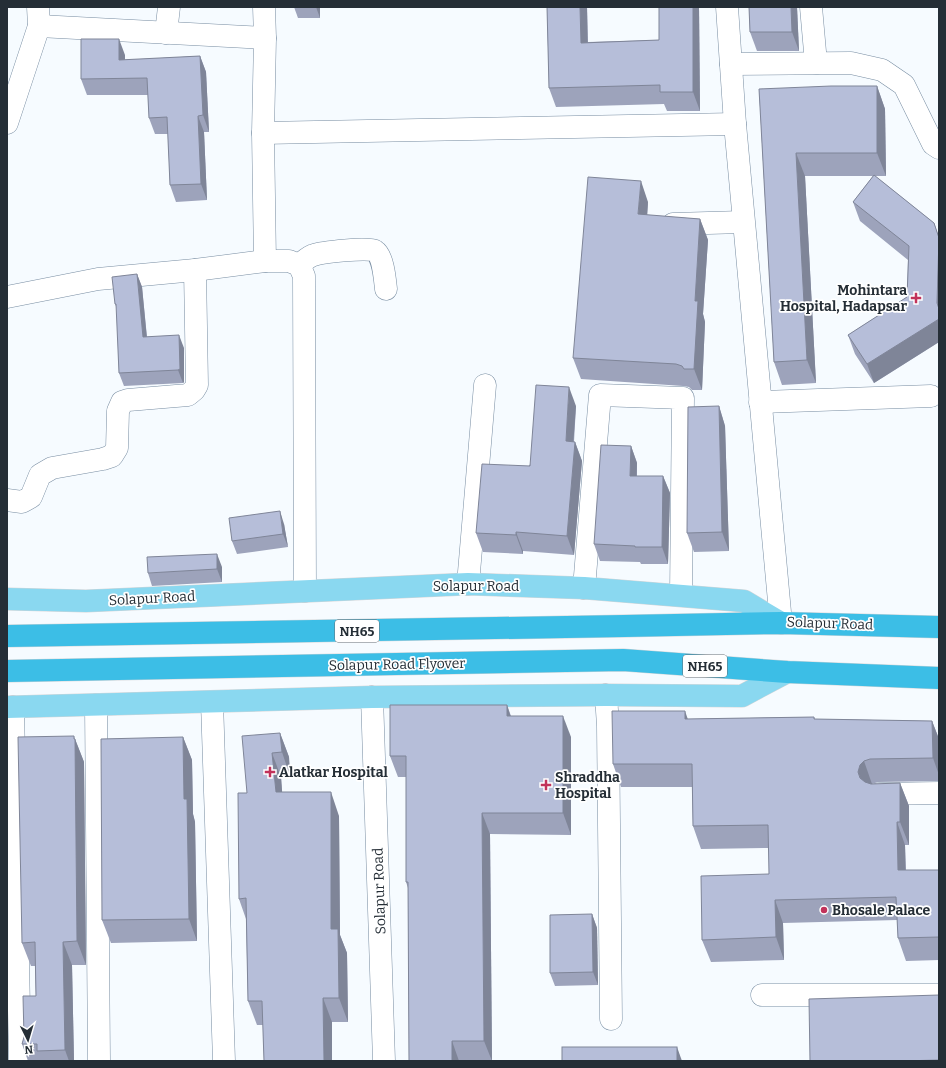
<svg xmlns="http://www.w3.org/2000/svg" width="946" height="1068" font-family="Bitter,serif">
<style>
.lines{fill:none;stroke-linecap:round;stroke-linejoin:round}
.minor-casing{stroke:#788da2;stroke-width:23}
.major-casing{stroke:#d3d5d7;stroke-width:23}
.highway-casing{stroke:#d3d5d7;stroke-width:23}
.minor{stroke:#fff;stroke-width:22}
.major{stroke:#8ad8f0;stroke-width:22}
.highway{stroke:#3cbee6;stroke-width:22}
.wall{fill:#9da3bb}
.shaded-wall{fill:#7f8598}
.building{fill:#b6bed9;stroke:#7f8598}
.poi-dot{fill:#c1325a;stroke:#fff;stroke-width:1.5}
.labels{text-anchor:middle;stroke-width:3.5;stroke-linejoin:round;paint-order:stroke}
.shield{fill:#fff;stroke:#666d72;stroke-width:1}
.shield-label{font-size:13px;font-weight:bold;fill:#252e36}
.poi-label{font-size:14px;font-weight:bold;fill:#252e36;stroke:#fff;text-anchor:start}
.street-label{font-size:14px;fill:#252e36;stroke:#fff}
</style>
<rect width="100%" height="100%" fill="#f6fbff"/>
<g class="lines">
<g class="minor-casing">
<g id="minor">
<path d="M264,7L265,38L263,133L265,261"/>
<path d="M727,7L735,124L781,623"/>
<path d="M811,7L816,63"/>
<path d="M39,26L265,38"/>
<path d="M166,33L169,7"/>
<path d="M731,64L851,63L882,70L904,85L933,144L939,148"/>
<path d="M7,123L39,26L38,7"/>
<path d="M263,133L735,124"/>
<path d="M673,224L743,222"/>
<path d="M299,265C303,262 309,256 314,255C322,252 369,247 375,251C383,256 385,280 386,289"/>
<path d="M7,297L98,279L195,270L265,261H289L299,265L304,276L305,591"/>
<path d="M760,402L931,396"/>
<path d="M7,500L22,502L31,497L40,475L52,468L103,459L112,456L117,448L118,411L122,402L128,400L188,395L194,390L197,385L195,270"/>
<path d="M468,584L485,385"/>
<path d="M584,588L600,395L683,398L681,595"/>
<path d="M606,695L608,726L611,1019"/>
<path d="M372,697L384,1061"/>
<path d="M212,702L224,1061"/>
<path d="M96,705L99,1061"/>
<path d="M13,707L20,1061"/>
<path d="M879,794L939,793"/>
<path d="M762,995H939"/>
</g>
</g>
<g class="major-casing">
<g id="major">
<path d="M7,599L86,601L468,584L584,588L744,601L781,623"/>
<path d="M7,707L372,697L606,695L742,696L787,672"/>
</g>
</g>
<g class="highway-casing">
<g id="highway">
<path d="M7,636L624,626L781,623L939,627"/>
<path d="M7,671L623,660L787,672L939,678"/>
</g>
</g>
<use href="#minor" class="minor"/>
<use href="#major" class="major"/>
<use href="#highway" class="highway"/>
</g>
<g class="wall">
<path d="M294,7H320V18H298Z"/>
<path d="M547,7H587L588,42L659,40L699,7L700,111H667L664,104L556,107L549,88Z"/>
<path d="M749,7H797L799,51H757L750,32Z"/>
<path d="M125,55V60L200,56L206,72L209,132H204L207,200L176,202L170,185L168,134H155L149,118L148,95H87L81,79Z"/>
<path d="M877,86L885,109L886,176H875L934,223L939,238V342L874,383L855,354L848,335L907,297L908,260L860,221L853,202L873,176H805L816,383L782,385L774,362L759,89Z"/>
<path d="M648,202L647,215L700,219L708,240L703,314L705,322L702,390H692L689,387L683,386L581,379L573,358Z"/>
<path d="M137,274L142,287L147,337L184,348V382L183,383L124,386L119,373L117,309L115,304Z"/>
<path d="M576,406L574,442H575L582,461L574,555L523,551V554L483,552L476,533Z"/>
<path d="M719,406L725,426L729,551L694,552L687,533Z"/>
<path d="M631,446L637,463V476H663L670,493L668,564H641L640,562L600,561L594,544Z"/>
<path d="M284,524L288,547L237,554L232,541Z"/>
<path d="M222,567V582L152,586L148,573Z"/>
<path d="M507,705L511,716L571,737V835L490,834L492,1061H409L408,888L406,882V777H398L390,756Z"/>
<path d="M814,717L815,719L932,721L939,739V781L878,782L872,784L900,783L909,806V845H905L906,870H939V960L906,961L898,938L897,920L783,923L784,960L711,962L702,940L769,874V848L701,849L693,826L692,787H621L613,764L688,719Z"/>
<path d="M280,733L289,757L290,776L281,777L282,792L339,816L340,935L347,953L348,1022H332V1061H264L263,1025H257L248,1001L246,919L239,899L247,793Z"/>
<path d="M183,737L192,760L193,814L195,822L197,941L111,943L102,920Z"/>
<path d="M75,739L84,762L86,965H72L74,1061H28L22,1044L36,996L35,966H31L22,943Z"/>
<path d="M592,914L597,928L598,985L555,986L550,973Z"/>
<path d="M939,995V1061H810Z"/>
</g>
<g class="shaded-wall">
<path d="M316,7H320V18Z"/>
<path d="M580,7H587L588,62L581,43Z"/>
<path d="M693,7H699L700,111L693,92Z"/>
<path d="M791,7H797L799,51L792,32Z"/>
<path d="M119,39L125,55V77L119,60Z"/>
<path d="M200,56L206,72L209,132L203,115Z"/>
<path d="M877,86L885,109L886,176L877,153Z"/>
<path d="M198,116L204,132L207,200L201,184Z"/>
<path d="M796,153L805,176L816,383L807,360Z"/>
<path d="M641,181L648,202L646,235L638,214Z"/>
<path d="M700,219L708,240L703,314L705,322L702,390L694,369L695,301Z"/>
<path d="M934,223L939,238V309L937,303Z"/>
<path d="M137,274L142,287L148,350L143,337Z"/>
<path d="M939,319V342L874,383L867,364Z"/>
<path d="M179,335L184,348V382L183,383L178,370Z"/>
<path d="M569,387L576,406L572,460L566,441Z"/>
<path d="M719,406L725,426L729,551L722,532Z"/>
<path d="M575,442L582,461L574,555L567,536Z"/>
<path d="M631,446L637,463L636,493L630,476Z"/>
<path d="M663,476L670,493L668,564L662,547Z"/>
<path d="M280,511L284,524L288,547L283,534Z"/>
<path d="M516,532L523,551V554L516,535Z"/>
<path d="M217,554L222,567V582L217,569Z"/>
<path d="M507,705L514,727L507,716Z"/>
<path d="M685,711L693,734L685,719Z"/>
<path d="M563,716L571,737V835L563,813Z"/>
<path d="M932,721L939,739V775L933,758Z"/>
<path d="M280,733L289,757L290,776L282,752Z"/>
<path d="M74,736L75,741V739L84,762L86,965L77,941Z"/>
<path d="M183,737L192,760L193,814L195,822L197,941L189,919L184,799Z"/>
<path d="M272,753L281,777L284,817L276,792Z"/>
<path d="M864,761L872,784L867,795L858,772L860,765Z"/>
<path d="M900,783L909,806V845L900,822Z"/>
<path d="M331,792L339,816L340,935L347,953L348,1022L339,998L331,929Z"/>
<path d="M482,813L490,834L492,1061L484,1041Z"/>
<path d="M897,822L905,845L906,893L898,870Z"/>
<path d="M775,900L783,923L784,960L776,937Z"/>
<path d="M592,914L597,928L598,985L593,972Z"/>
<path d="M63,942L72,965L74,1061H69L65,1050Z"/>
<path d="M323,998L332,1022V1061H324Z"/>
<path d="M7,1036L8,1061L7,1060Z"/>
<path d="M452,1041L459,1061H452Z"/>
<path d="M677,1047L682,1061H677Z"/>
</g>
<g class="building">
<path d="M547,7H580L581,43L659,40V7H693V92H660V85L549,88Z"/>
<path d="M749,7H791L792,32H750Z"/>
<path d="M81,39H119V60L200,56L203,115L198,116L201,184L170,185L167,117L149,118L147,78L81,79Z"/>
<path d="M831,86H877V153H796L807,360L774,362L759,89Z"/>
<path d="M874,175L934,223L939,238L937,303L939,309V319L867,364L848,335L907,297L909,246L853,202Z"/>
<path d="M588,177L641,181L638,214L700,219L695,301H698L694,369H684L682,366L676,364L573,358Z"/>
<path d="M137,274L143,337L179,335L180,369L178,370L119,373L116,304H115L112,277Z"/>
<path d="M536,385L569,387L566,441L575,442L567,536L516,532V535L476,533L482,464L530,466Z"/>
<path d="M719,406L722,532L687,533L688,407Z"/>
<path d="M601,445L631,446L630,476H663L662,547H635V546L594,544Z"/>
<path d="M280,511L283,534L232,541L229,518Z"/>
<path d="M217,554V569L148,573L147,557Z"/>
<path d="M390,705H507V716H563V813H482L484,1041H452V1061H409L408,882H406V756H390Z"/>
<path d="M612,711H685V719L814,717V719L932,721L933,758L870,759L864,761L860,765L858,772L860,778L865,782L871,784L900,783V822H897L898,870H939V937L898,938L896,897L775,900L776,937L702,940L701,876L769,874L768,825L693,826L692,764H613Z"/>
<path d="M280,733L282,752L272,753L276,792H331V929H338L339,998H323L324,1061H264L262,1001H248L246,898L239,899L238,793H247L242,736Z"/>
<path d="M74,736V739H75L77,941L63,942L65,1050L37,1051V1044H22L24,1037L23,996H36L35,942L22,943L18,737Z"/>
<path d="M183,737L184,799H187L189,919L102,920L101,739Z"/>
<path d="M592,914L593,972L550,973V915Z"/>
<path d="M939,995V1060L901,1061H810L809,999Z"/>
<rect x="562" y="1047" width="115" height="14"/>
</g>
<g class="poi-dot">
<path d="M914 292h4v4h4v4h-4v4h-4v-4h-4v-4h4z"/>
<path d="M268 766h4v4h4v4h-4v4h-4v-4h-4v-4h4z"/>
<path d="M544 779h4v4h4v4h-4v4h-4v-4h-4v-4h4z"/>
<circle cx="824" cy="910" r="4"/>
</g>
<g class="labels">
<g class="shield">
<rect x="335" y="620" width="44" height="22" rx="3"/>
<rect x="683" y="655" width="44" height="22" rx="3"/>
</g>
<g class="shield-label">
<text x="357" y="636">NH65</text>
<text x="705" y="671">NH65</text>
</g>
<g class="poi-label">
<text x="907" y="295" text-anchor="end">Mohintara<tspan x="907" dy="16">Hospital, Hadapsar</tspan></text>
<text x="279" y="777">Alatkar Hospital</text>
<text x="555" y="782">Shraddha<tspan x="555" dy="16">Hospital</tspan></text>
<text x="832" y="915">Bhosale Palace</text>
</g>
<g class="street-label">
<text x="476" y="591">Solapur Road</text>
<text transform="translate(152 598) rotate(-3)" y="5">Solapur Road</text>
<text transform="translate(830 623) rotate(2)" y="5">Solapur Road</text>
<text transform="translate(397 664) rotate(-1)" y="5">Solapur Road Flyover</text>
<text transform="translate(379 891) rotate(-92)" y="5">Solapur Road</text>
</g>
</g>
<rect width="946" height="1068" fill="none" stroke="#252e36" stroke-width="16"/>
<g transform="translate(28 1040) rotate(175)" stroke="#ffffff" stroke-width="3" paint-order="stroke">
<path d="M0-3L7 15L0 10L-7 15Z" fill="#252e36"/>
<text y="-6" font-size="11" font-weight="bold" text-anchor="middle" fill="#252e36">N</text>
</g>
</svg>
